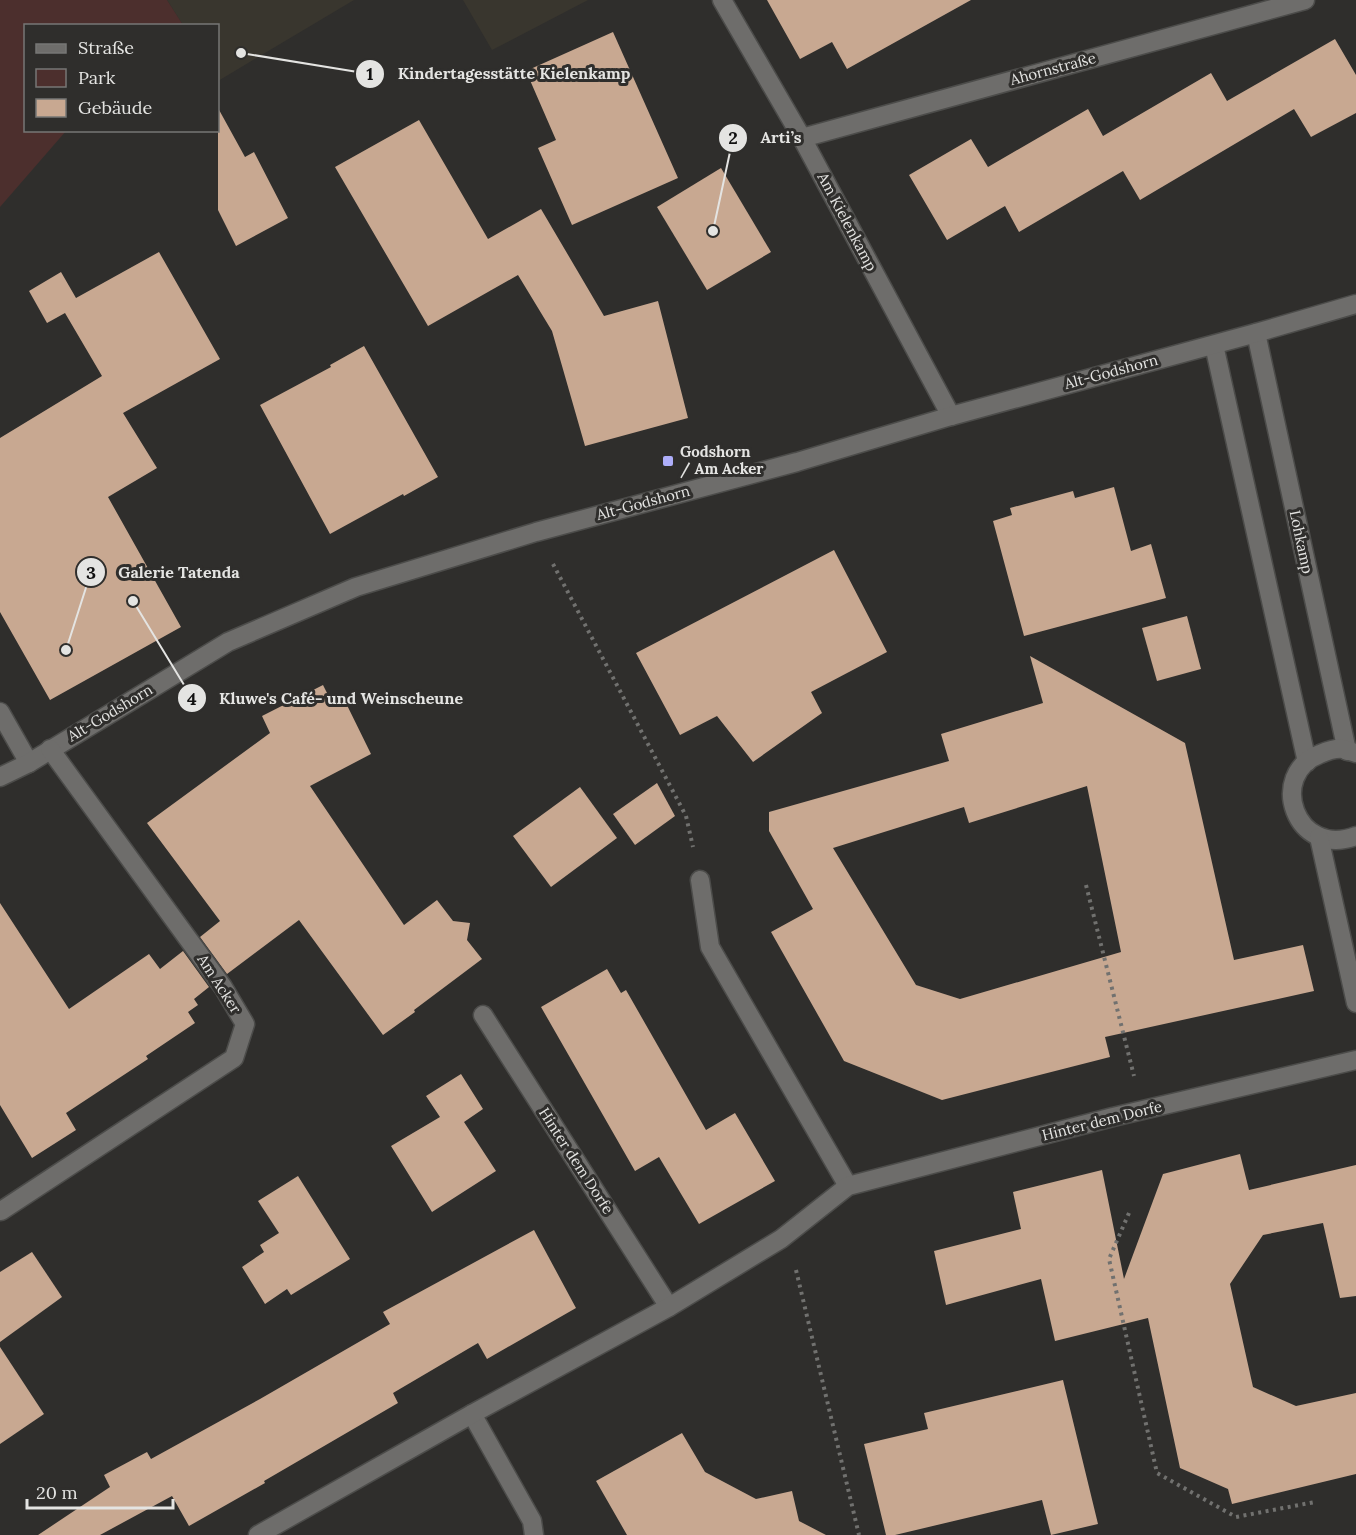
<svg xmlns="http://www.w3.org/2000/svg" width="1356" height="1535" font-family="Lora,serif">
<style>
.built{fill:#39362e}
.green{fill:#4c2f2d}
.building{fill:#c8a891;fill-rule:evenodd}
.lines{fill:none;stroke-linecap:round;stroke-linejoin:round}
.minor-casing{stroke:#4c4c4a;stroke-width:21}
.path{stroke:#71716f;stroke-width:4;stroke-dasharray:3 4.5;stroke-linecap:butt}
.minor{stroke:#6e6d6b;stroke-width:18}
.poi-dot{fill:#aeaefa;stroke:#2f2e2c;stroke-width:2}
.labels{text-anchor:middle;stroke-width:6;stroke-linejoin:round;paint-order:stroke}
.street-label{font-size:15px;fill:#e4e4e2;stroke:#2f2e2c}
.poi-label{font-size:15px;font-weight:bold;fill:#e4e4e2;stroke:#2f2e2c;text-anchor:start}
.leader{fill:none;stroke:#e4e4e2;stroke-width:2}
.callout-dot{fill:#e4e4e2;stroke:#2f2e2c;stroke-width:2}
.mark-label{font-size:18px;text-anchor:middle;font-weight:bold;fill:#111}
.callout-label{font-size:16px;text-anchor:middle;font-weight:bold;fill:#e4e4e2;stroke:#2f2e2c;stroke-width:6;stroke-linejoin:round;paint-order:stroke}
</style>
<rect width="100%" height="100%" fill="#2f2e2c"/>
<g class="built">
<path d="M167,0H354L218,81V26L183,25Z"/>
<path d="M463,0H588L492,50Z"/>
</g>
<path class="green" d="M0,0H167L183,25L26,26V130L66,131L0,207Z"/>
<g class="building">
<path d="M767,0H971L847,69L832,42L800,59Z"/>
<path d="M613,32L678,178L572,225L538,148L556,140L526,71Z"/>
<path d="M1335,39L1356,75V113L1311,137L1294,109L1140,200L1123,171L1019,232L1005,206L947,240L909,175L971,139L988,167L1088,109L1103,136L1211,73L1227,101Z"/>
<path d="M218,108L245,157L254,152L288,218L236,246L218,210Z"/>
<path d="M419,120L488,239L541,209L604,316L658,301L688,418L585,446L552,331L518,275L428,326L335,167Z"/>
<path d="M721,168L771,252L707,290L657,207Z"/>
<path d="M159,252L220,359L123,413L157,468L108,497L181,627L50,700L0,612V438L102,376L65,313L47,323L29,291L61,272L76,298Z"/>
<path d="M364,346L438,477L404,496L403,494L330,534L260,405L331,367L330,365Z"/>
<path d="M1114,487L1131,551L1151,544L1166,598L1024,636L993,521L1012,515L1010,508L1073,491L1075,498Z"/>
<path d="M834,550L887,652L811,692L822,713L753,762L717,716L680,735L636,653Z"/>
<path d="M1187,616L1201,669L1157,681L1142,628Z"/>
<path d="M1030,656L1185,743L1234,960L1303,945L1314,991L1105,1037L1110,1057L942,1100L844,1061L771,932L813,909L769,831V812L949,761L941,734L1043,703ZM1087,786L1121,952L960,999L916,985L833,848L964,807L969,823Z"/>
<path d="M323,685L331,701L342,695L371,754L310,786L404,925L437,900L453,921L470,923L467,940L482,959L414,1010L415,1012L383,1035L299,920L227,974L200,937L220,921L147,823L270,733L262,716Z"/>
<path d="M657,783L675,816L635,845L613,814Z"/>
<path d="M580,787L617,838L551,887L513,836Z"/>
<path d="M0,903L69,1009L149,954L160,969L183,951L209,987L194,999L198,1005L188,1012L195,1023L146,1056L148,1059L66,1113L76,1130L32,1158L0,1105Z"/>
<path d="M607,969L621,993L626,990L706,1130L735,1113L775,1181L699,1224L659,1157L635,1171L541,1007Z"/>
<path d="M461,1074L483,1109L464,1122L496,1171L432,1212L391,1146L440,1117L426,1096Z"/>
<path d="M1240,1154L1249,1190L1356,1165V1296L1340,1298L1323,1223L1263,1235L1230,1284L1253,1387L1296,1406L1356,1393V1474L1232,1504L1228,1489L1180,1468L1148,1318L1055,1341L1041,1279L946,1305L934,1251L1021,1229L1013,1192L1102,1170L1124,1279L1163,1174Z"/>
<path d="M298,1176L350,1259L291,1295L287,1289L265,1304L242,1267L264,1252L260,1245L279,1233L258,1201Z"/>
<path d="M534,1230L576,1308L487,1359L478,1343L393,1393L398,1403L264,1481L265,1483L189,1526L172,1496L100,1535H38L110,1487L104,1475L147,1452L151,1459L260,1399L390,1324L383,1312Z"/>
<path d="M32,1252L62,1297L0,1342V1272Z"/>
<path d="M0,1347L44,1414L0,1444Z"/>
<path d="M1063,1380L1098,1524L1051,1535L1042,1500L895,1535H886L864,1444L928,1429L924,1413Z"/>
<path d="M682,1433L705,1472L756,1499L792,1491L799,1521L826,1535H627L596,1481Z"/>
</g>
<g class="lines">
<g class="minor-casing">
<g id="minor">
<path d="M722,0L802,138L951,416"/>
<path d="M802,138L1305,0"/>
<path d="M1256,333L1347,751"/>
<path d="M1214,345L1307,762"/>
<path d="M0,712L29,763"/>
<path d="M1356,753C1352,752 1347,750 1343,749C1335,748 1327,751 1320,754C1267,774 1295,859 1356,836"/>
<path d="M0,777L29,763L228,642L356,587L536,532L797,462L951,416L1256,333L1356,304"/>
<path d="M1319,837L1356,1003"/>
<path d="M700,880L710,947L848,1186"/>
<path d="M483,1015L669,1307"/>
<path d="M1,1211L234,1058L245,1024L223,987L50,749"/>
<path d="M472,1414L532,1521L534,1535"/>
<path d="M258,1535L472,1414L669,1307L781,1239L848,1186L1113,1117L1356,1060"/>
</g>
</g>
<g class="path">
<path d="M553,564L686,816L693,847"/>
<path d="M1086,885L1134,1076"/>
<path d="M1129,1213L1109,1259L1157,1473L1236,1517L1315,1502"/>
<path d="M796,1270L859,1535"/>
</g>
<use href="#minor" class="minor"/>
</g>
<rect class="poi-dot" x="662" y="455" width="12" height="12" rx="3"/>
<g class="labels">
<g class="street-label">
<text transform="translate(1053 69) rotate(-15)" y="5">Ahornstraße</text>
<text transform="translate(847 222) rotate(62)" y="5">Am Kielenkamp</text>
<text transform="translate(1111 372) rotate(-15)" y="5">Alt-Godshorn</text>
<text transform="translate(643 503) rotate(-15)" y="5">Alt-Godshorn</text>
<text transform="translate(1301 542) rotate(78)" y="5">Lohkamp</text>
<text transform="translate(110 713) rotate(-31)" y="5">Alt-Godshorn</text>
<text transform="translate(219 984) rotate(57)" y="5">Am Acker</text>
<text transform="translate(1102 1121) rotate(-14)" y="5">Hinter dem Dorfe</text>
<text transform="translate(576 1161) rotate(57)" y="5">Hinter dem Dorfe</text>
</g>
<g class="poi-label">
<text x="680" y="457">Godshorn<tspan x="680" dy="17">/ Am Acker</tspan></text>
</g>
</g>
<path class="leader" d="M241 53L370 74M713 231L733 138M66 650L91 572M133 601L192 698"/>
<g class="callout-dot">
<circle cx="241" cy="53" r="6"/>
<circle cx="713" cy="231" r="6"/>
<circle cx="66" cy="650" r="6"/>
<circle cx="133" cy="601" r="6"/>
<circle cx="370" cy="74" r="15"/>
<circle cx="733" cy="138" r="15"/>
<circle cx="91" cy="572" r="15"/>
<circle cx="192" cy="698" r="15"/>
</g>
<g class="mark-label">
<text x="370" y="80">1</text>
<text x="733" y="144">2</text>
<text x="91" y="579">3</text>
<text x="192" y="705">4</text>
</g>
<g class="callout-label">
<text x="514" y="79">Kindertagesstätte Kielenkamp</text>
<text x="781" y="143">Arti’s</text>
<text x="179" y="578">Galerie Tatenda</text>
<text x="341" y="704">Kluwe's Café- und Weinscheune</text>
</g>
<rect x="24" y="24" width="195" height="108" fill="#2f2e2c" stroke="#777775" stroke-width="1.5"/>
<rect x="36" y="44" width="30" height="9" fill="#6e6d6b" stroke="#777775" stroke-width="1.5"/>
<text x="78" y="54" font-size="18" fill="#e4e4e2">Straße</text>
<rect x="36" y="69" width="30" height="18" fill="#4c2f2d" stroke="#777775" stroke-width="1.5"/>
<text x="78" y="84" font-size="18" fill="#e4e4e2">Park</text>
<rect x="36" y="99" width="30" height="18" fill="#c8a891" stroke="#777775" stroke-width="1.5"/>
<text x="78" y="114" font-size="18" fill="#e4e4e2">Gebäude</text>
<path d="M27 1499v9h146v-9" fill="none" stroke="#e4e4e2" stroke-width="3"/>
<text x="36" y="1499" font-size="18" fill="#e4e4e2" stroke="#2f2e2c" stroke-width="4.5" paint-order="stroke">20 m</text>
</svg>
